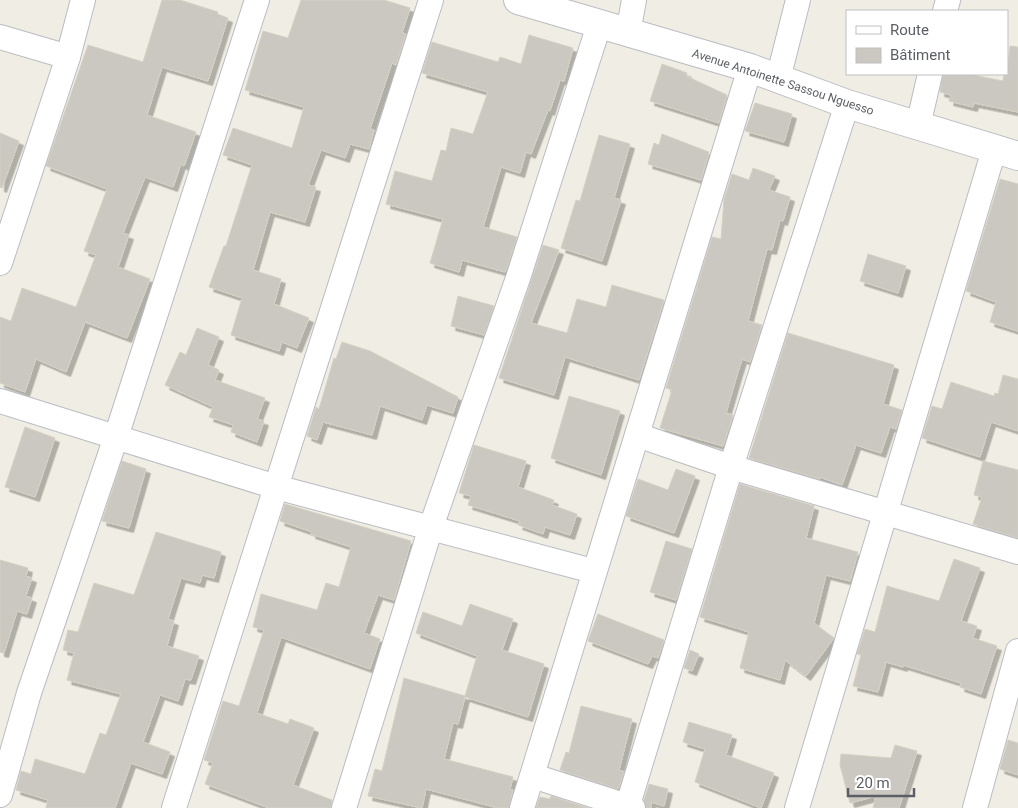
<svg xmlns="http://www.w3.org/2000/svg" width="1018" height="808" font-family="Roboto,sans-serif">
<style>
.building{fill:#cbc8c1;stroke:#d5d0c2;filter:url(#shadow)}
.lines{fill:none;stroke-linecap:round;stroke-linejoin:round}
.minor-casing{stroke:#b9bcc1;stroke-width:26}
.tertiary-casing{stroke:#b9bcc1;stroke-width:30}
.minor{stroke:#fff;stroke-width:24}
.tertiary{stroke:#fff;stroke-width:28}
.labels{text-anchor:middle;stroke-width:4;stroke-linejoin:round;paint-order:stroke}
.street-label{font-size:12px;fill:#5c6066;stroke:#fff}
</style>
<defs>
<filter id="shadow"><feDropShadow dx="4.5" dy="4.5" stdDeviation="0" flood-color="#0004"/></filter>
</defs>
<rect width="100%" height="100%" fill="#f0eee4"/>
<g class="building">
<path d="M162,0H180L218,12L217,14L228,18L208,81L162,67L147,115L196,132L184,166L181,164L173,187L145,177L123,233L129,235L118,267L150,279L127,338L85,322L66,372L36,359L25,392L0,383V317L11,321L22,288L76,307L96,255L84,251L107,189L46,166L88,45L143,62Z"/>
<path d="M301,0H384L410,8L402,33L406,34L396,65L392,63L370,129L374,130L369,149L350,144L345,158L321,150L308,185L316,187L305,222L270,212L253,270L281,279L274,304L309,318L297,348L282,342L279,351L231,335L242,298L209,287L224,246H226L252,165L223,155L233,128L292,148L304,107L245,90L263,31L288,38Z"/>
<path d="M529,35L573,48L564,81L560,80L550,111L548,110L531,154L526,152L520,173L501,167L483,227L517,237L505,272L462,260L459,272L430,263L443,219L386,204L395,171L432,181L441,150L446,151L451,128L473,134L488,92L422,73L432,42L498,62L500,57L521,64Z"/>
<path d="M1010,46L1018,47V112L974,103L973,107L949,101L951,95L940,92L943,74H968L1003,81L1004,74H1007Z"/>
<path d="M662,64L687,73L686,76L727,95L719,123L650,101Z"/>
<path d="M755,103L792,114L784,142L745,131Z"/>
<path d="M0,133L19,141L2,188L0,187Z"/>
<path d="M662,134L709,152L701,180L648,164L654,143L659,145Z"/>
<path d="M599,135L630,144L614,198L621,200L602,261L561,248L576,200L580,201Z"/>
<path d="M753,168L775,176L769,190L790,197L783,221L780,220L772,250L767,249L748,321L762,325L750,362L742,359L737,375L726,413L733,415L723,446L660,428L672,390L666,388L712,237L721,239L724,199L732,174L749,180Z"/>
<path d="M1000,179L1018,184V331L990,322L996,302L966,291Z"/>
<path d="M543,245L559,250L531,323L567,333L577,299L606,307L612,285L664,300L639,380L565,357L554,395L499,378Z"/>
<path d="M868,254L906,266L898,293L860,281Z"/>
<path d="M458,296L494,306L484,335L451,326Z"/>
<path d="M197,328L219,337L208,365L219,370L215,380L265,398L257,419L264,421L257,442L231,432L233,425L209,417L213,407L165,385L180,352L186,355Z"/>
<path d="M788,333L894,365L883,404L902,410L896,429L890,427L881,453L856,445L842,485L820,477V479L749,458Z"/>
<path d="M342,342L370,351L458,397L453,413L427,405L422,420L380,406L372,435L323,422L317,440L307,436L316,407L319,409L334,358L336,359Z"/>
<path d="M1003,375L1018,379V431L991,422L980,457L922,438L932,406L942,409L951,382L994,396L995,393L998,394Z"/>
<path d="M569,396L620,411L601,475L551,458Z"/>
<path d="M25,427L55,438L35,497L5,487Z"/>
<path d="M474,445L526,461L518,487L554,500L552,505L577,514L570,535L545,527L543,534L518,525L520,521L468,505L471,496L459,493Z"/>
<path d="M122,461L146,469L129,528L102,521Z"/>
<path d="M983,461L1018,470V538L973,524L982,497L974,495Z"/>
<path d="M676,469L695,476L674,533L626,516L638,479L668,490Z"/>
<path d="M740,484L814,506L806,538L858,552L850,581L826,575L814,623L834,638L806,676L785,660L780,680L740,668L749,632L700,617Z"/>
<path d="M285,504L411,541L394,600L378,595L364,633L380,639L370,669L281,637L257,713L288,724L290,719L314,728L293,785L332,800L331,808H269L205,784L213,763L204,760L223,701L239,706L264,630L253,627L261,594L317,610L326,583L339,587L351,547L311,534L312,532L280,521Z"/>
<path d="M156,532L221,552L214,578L202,575L200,583L181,578L168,619L174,621L167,646L199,656L191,680L185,679L178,701L160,695L143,742L170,752L162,774L131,763L115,808H46L48,800L16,790L21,771L31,774L35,759L85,774L100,733L106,735L121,694L67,680L74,653L63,650L68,630L78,632L94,583L134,595Z"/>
<path d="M666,541L692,549L676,600L650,592Z"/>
<path d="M954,559L980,568L961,621L977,626L973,638L997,646L981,694L960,687L961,683L903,665V667L886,662L878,692L853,686L861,655L857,654L865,629L875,632L887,586L939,601Z"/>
<path d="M0,560L28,568L26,576L32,578L26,596L32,598L27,614L17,611L4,653L0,652Z"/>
<path d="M470,604L513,619L502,650L544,664L528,717L465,697L458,724L453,723L444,759L513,777L510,789L513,790L509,808H498L426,789L422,808L368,796L375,769L382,771L404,678L465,696L477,656L416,633L423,612L462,626Z"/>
<path d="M598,614L664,640L658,658L652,656L648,664L588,641Z"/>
<path d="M690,650L699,654L692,671L684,668Z"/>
<path d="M581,706L632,719L619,770L624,772L618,789L560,770L566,752L569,753Z"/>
<path d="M689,722L732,735L726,755L774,773L761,808L695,782L705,749L683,742Z"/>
<path d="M1008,740L1018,743V775L1000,769Z"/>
<path d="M895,745L917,751L899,808H873L876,796L850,803L840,765L841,754L891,758Z"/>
<path d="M649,784L668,789L664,806L651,802V808H646L644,800Z"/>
<path d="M551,796L588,808H536L540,797L550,799Z"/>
</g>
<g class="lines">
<g class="minor-casing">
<g id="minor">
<path d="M945,11L948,0"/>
<path d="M628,33L634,0"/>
<path d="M0,37L68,57"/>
<path d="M778,79L798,0"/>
<path d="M918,126L930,74"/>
<path d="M0,263L68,57L83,0"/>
<path d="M0,401L276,487L593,571"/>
<path d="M637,435L731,467L1018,552"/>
<path d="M533,776L633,808"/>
<path d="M0,795L29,693L116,437L257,0"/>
<path d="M174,808L431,0"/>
<path d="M344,808L431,527L518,278L599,25"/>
<path d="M522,808L750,68"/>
<path d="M627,808L731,467L847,104"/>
<path d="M797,808L994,150"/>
<path d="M975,808L1018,651"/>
</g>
</g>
<g class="tertiary-casing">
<path id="tertiary" d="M518,0L750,68L847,104L1018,156"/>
</g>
<use href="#minor" class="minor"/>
<use href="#tertiary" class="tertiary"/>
</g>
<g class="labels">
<g class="street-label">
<text transform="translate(783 82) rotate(18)" y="4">Avenue Antoinette Sassou Nguesso</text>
</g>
</g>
<rect x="846" y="10" width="162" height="65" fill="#ffffff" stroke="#bebfc2"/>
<rect x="856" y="26" width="25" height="8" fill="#ffffff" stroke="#bebfc2"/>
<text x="890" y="35" font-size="15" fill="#5c6066">Route</text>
<rect x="856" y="48" width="25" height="15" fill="#cbc8c1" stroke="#bebfc2"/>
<text x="890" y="60" font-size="15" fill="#5c6066">Bâtiment</text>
<path d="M848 788v8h66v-8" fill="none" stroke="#5c6066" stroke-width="2.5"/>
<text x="856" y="788" font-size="15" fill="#5c6066" stroke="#ffffff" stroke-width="4" paint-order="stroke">20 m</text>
</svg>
